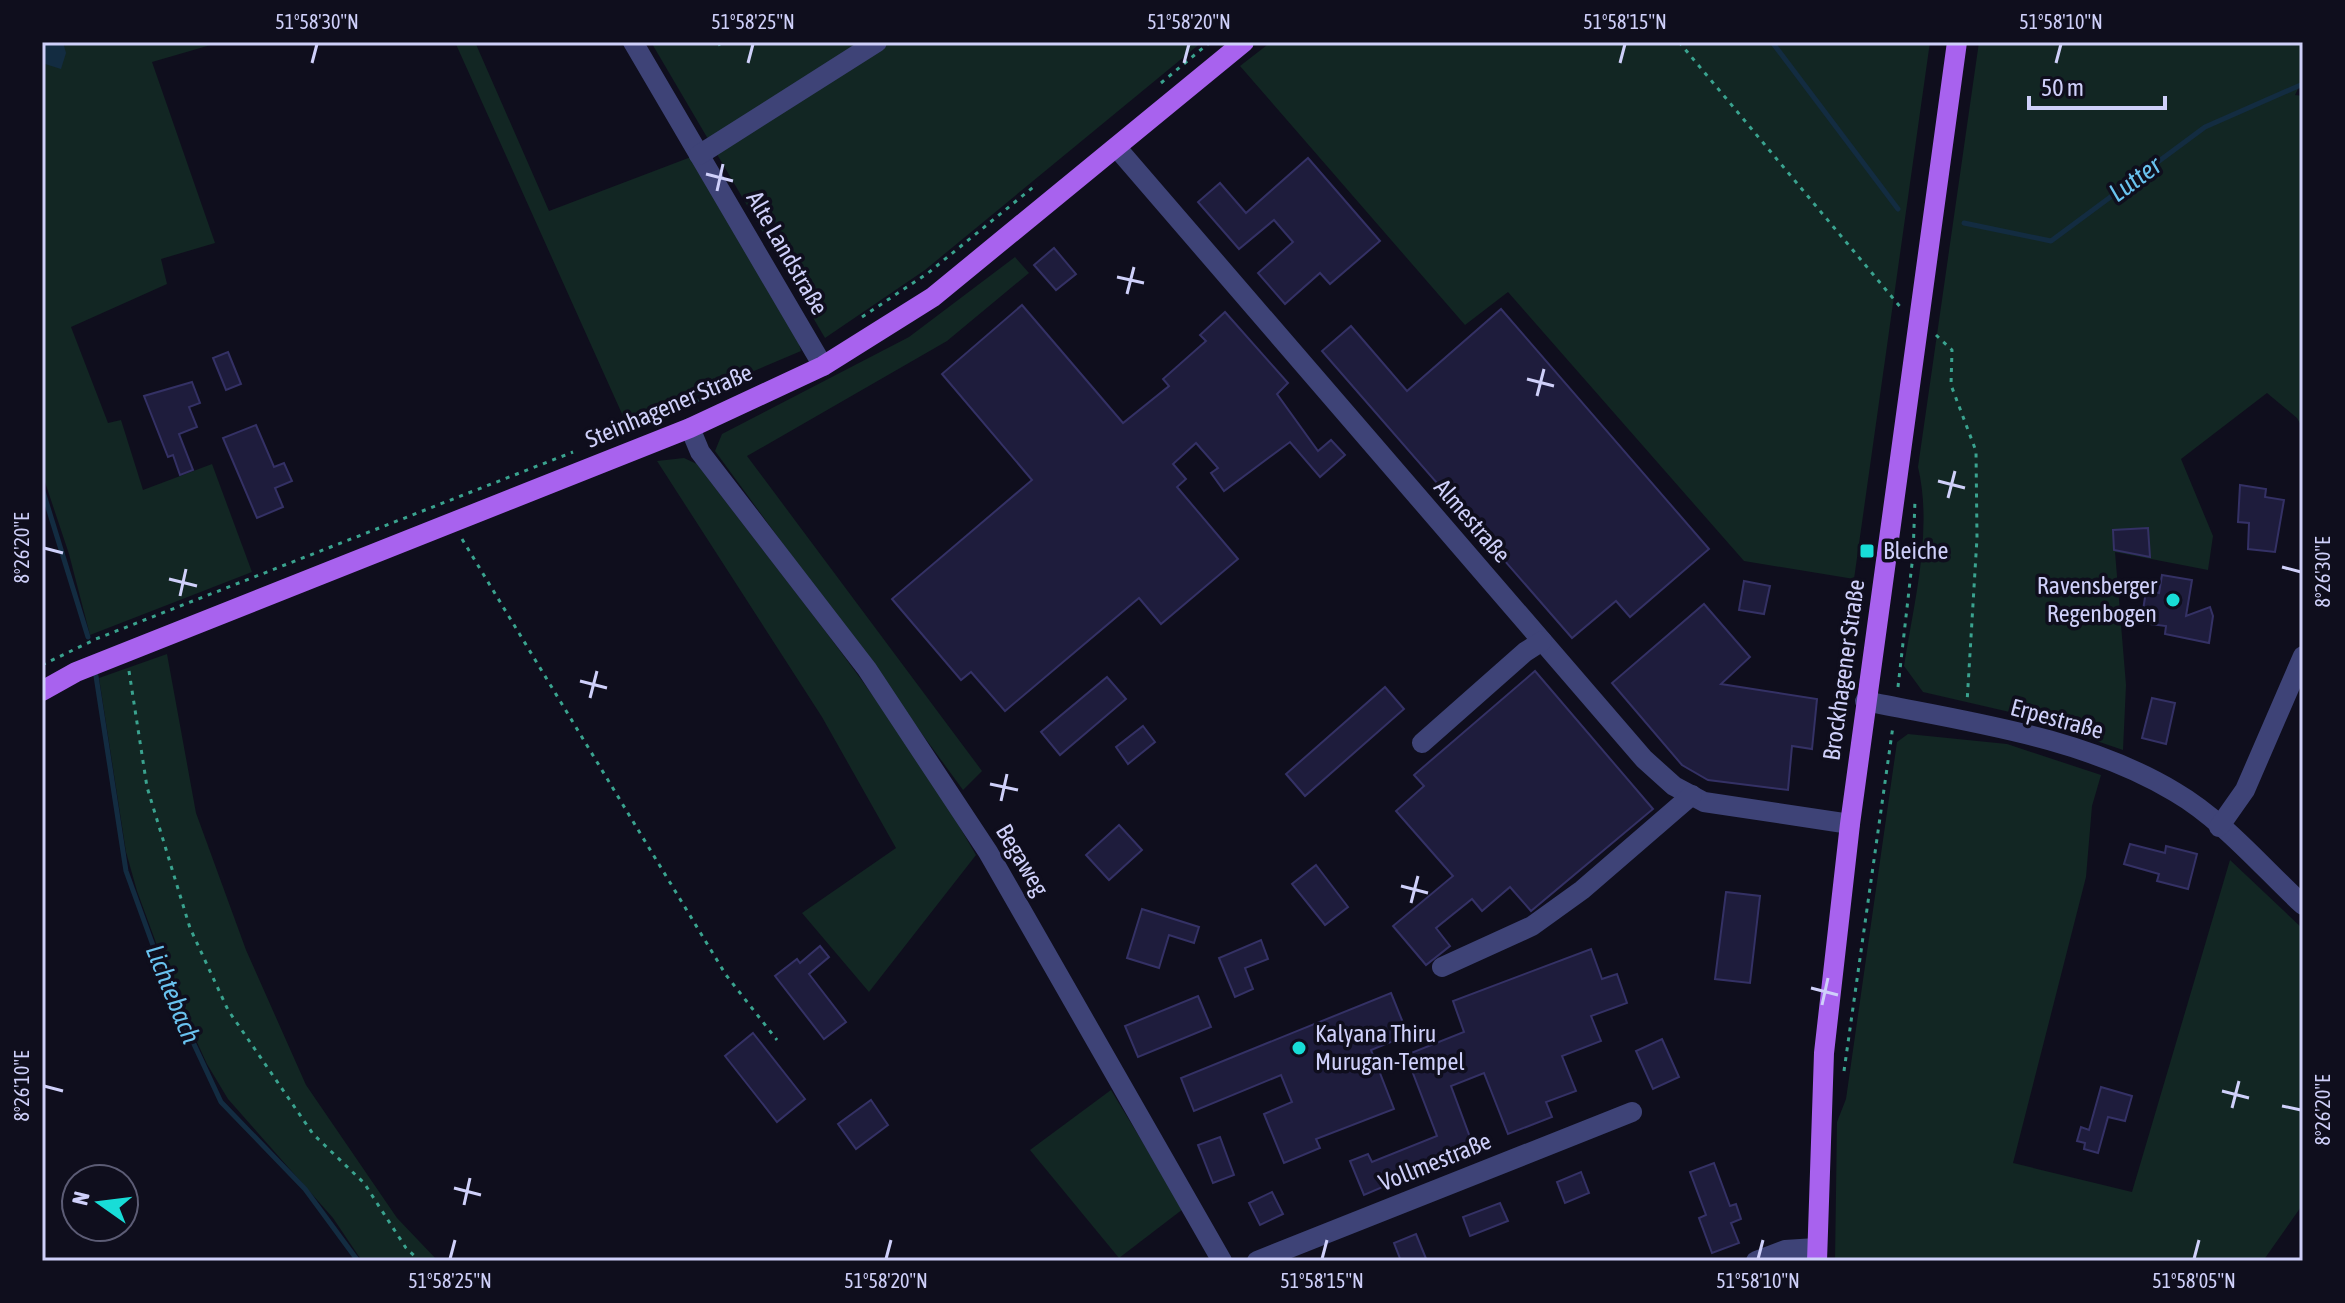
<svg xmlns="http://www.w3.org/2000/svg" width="2345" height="1303" font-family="'Asap Condensed',sans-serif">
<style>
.green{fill:#122623}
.water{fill:#132c41}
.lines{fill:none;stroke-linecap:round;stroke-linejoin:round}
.stream{stroke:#132c41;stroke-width:5}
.building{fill:#1e1c3c;stroke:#343165;stroke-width:2}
.path{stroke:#3aa38f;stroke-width:3;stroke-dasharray:4 6;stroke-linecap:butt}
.minor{stroke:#3e4377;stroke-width:20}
.major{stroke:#a862ee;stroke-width:20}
.ticks{fill:none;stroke:#cfd0fa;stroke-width:3}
.poi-dot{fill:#18ddd7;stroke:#0f0e1d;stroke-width:3}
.labels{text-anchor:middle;stroke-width:7;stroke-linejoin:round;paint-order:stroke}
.street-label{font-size:24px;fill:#cfd0fa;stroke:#0f0e1d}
.poi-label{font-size:24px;fill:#cfd0fa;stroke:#0f0e1d;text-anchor:start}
.water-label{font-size:26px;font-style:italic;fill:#69c2ef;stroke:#0f0e1d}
.neatline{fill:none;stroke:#cfd0fa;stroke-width:3}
.ticks-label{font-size:20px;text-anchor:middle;fill:#cfd0fa}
</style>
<rect width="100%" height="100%" fill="#0f0e1d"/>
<g class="green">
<path d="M42,42H221L152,62L215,243L161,259L167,284L71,327L108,423L121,420L143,490L212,464L252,572L90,635L69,554L42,473Z"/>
<path d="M455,42H475L549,211L691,157L795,329L801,351L627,425Z"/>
<path d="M651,42H1202L925,270L825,338Z"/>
<path d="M1271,42H1930L1854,579L1744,561L1508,292L1465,325L1240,66Z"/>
<path d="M1979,42H2303V79L2295,95L2303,96V429L2297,418L2267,393L2181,459L2213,536L2208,570L2115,552L2126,685L2123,750L2014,713L1923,692L1904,666C1914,601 1933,531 1918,467Z"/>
<path d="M1015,257L1029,273L947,341L747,456L982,771L963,790L715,451L722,434L909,337Z"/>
<path d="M684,458L697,464C793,591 898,716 976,855L869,992L802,913L896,848L822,717L657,461Z"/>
<path d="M167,654L196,813L246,950L306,1085L397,1218L438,1261H362L333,1218L228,1099L207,1064L174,992L137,891L126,852L99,678Z"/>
<path d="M1908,734L2007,744L2101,775L2092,806L2086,877L2013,1163L2132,1192L2230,860L2303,929V1204L2263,1261H1835L1837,1122L1846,1099L1897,742Z"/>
<path d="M1111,1090L1183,1209L1119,1258L1030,1150Z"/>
</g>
<path class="water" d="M42,42H63L66,53L61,69L42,63Z"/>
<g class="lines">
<g class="stream">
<path d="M1772,42L1898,209"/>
<path d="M1964,223L2051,241L2205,127L2303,84"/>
<path d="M42,488L88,637"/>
<path d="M96,676L126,871L171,995L221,1102L305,1189L358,1261"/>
</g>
</g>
<g class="building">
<path d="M1308,158L1380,241L1330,284L1320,273L1285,304L1258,273L1293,242L1274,220L1239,249L1198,202L1220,183L1246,213Z"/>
<path d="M1054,248L1076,274L1056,290L1034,265Z"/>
<path d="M1022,305L1123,423L1169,386L1163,379L1206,341L1200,335L1225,312L1288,383L1277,394L1318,451L1331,440L1345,455L1320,477L1290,442L1224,491L1211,473L1218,468L1196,443L1173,464L1186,479L1177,487L1238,559L1161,624L1139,598L1005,711L971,672L961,680L892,599L1032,480L942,374Z"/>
<path d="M1501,309L1709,549L1630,617L1616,601L1572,638L1322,351L1351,326L1407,391Z"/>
<path d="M228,352L241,384L226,390L213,358Z"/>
<path d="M192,382L200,403L189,407L197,427L179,434L193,470L180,475L173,455L168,457L144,396Z"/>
<path d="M256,425L274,467L284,463L292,481L275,488L283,507L257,518L223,438Z"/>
<path d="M2240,485L2266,489L2265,497L2284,500L2275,552L2248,549L2249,523L2238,522Z"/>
<path d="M2148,528L2150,557L2114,550L2113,530Z"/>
<path d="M2162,575L2192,580L2186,616L2210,607L2213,616L2209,643L2165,634L2166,626L2141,623L2146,591L2159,593Z"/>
<path d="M1744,581L1770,586L1764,614L1739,610Z"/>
<path d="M1704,604L1750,657L1721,684L1817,699L1812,749L1792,746L1788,790L1708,780L1682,765L1612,683Z"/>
<path d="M1535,671L1653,809L1531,911L1510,887L1482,911L1472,899L1436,928L1450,946L1426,965L1393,926L1453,876L1396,811L1424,786L1414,775Z"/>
<path d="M1107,677L1126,699L1060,755L1041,732Z"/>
<path d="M1385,687L1404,709L1305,796L1286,774Z"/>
<path d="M2152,698L2175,703L2166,744L2142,738Z"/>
<path d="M1143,726L1155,742L1128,764L1116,747Z"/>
<path d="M1119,825L1142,850L1109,880L1086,855Z"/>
<path d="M2130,844L2165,853L2166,846L2197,854L2188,889L2157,881L2159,874L2124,864Z"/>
<path d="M1316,865L1348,907L1325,925L1292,884Z"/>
<path d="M1726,892L1760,896L1750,983L1715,979Z"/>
<path d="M1142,909L1199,927L1194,943L1169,935L1159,968L1127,958Z"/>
<path d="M1261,940L1268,959L1245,968L1253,989L1235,997L1219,958Z"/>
<path d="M820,946L829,957L809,974L846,1022L824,1039L775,976L797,959L800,963Z"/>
<path d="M1591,949L1602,979L1617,974L1627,1003L1591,1016L1601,1041L1562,1056L1576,1091L1546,1102L1552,1117L1508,1134L1484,1073L1451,1086L1474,1148L1364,1195L1350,1161L1368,1154L1372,1162L1437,1136L1406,1055L1464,1032L1453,1001Z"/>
<path d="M1391,993L1408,1035L1371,1050L1394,1109L1316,1139L1320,1148L1284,1163L1264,1114L1292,1102L1281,1075L1194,1111L1181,1078Z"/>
<path d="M1198,996L1211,1027L1138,1057L1125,1026Z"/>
<path d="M753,1033L805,1099L777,1122L725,1056Z"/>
<path d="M1662,1039L1679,1077L1653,1089L1636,1051Z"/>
<path d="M2101,1087L2132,1096L2125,1121L2108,1117L2098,1153L2084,1149L2085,1143L2077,1141L2081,1127L2089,1130Z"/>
<path d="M871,1100L888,1125L856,1149L838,1124Z"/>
<path d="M1220,1137L1234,1175L1213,1183L1198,1145Z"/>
<path d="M1714,1163L1730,1206L1736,1204L1741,1219L1731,1223L1739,1243L1712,1253L1699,1218L1706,1215L1690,1172Z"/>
<path d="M1581,1172L1589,1193L1565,1203L1557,1182Z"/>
<path d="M1272,1192L1283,1214L1260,1225L1249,1203Z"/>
<path d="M1500,1203L1508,1221L1470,1236L1463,1217Z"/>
<path d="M1416,1234L1427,1261H1401L1394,1243Z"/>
</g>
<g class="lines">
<g class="path">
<path d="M1679,42L1902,309"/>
<path d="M718,45L724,42"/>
<path d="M1161,83L1210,42"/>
<path d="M862,317L928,273L1037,184"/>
<path d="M1936,335L1952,350L1951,385L1976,451L1977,538L1967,703"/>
<path d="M650,421L724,389"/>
<path d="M462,539L726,975L777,1040"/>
<path d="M42,665L96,639L573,452"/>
<path d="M129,671L147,787L190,928L228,1010L313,1134L364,1183L406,1248L420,1261"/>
<path d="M1898,687L1913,555L1915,500"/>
<path d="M1844,1071L1893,726"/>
</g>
<g class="minor">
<path d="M633,42L823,366"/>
<path d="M1117,148L1644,759L1674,786L1704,802L1850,824"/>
<path d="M699,155L877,42"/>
<path d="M690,428L700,452L867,669L988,852L1222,1261"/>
<path d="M1865,701C1968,722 2084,737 2175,792C2223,820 2263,868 2303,905"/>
<path d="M1422,743L1525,652L1542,641"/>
<path d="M2219,827L2245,790L2303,656"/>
<path d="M1442,967L1532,926L1582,890L1692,795"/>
<path d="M1257,1261L1632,1112"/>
<path d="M1756,1261L1785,1250L1816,1248"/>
</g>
<g class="major">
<path d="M42,691L76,672L690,428L823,366L933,297L1244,42"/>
<path d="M1817,1261L1824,1053L1850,824L1957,42"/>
</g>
</g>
<path class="ticks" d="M312,63L317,44M748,63L753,44M1184,63L1189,44M1620,63L1625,44M2056,63L2061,44M706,174L733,181M717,191L723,164M1117,277L1144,283M1127,294L1134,267M1527,379L1554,386M1537,396L1544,369M1938,481L1965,488M1948,498L1955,471M44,548L63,553M2282,567L2301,572M169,579L197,586M180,596L186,569M580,681L607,688M590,698L597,671M990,784L1018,790M1001,801L1007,774M1401,886L1428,893M1411,903L1418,876M1811,988L1838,995M1822,1005L1828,978M44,1086L63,1091M2222,1091L2249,1098M2282,1106L2301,1110M2232,1108L2239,1081M454,1188L481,1195M464,1205L470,1178M450,1259L455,1240M886,1259L891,1240M1322,1259L1327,1240M1758,1259L1763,1240M2194,1259L2199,1240"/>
<g class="poi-dot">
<rect x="1859" y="543" width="16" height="16" rx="4"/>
<circle cx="2173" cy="600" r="8"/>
<circle cx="1299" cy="1048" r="8"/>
</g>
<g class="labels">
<g class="street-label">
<text transform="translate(787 253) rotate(60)" y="8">Alte Landstraße</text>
<text transform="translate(669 406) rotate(-23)" y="8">Steinhagener Straße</text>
<text transform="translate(1472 521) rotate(49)" y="8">Almestraße</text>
<text transform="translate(1844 670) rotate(-82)" y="8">Brockhagener Straße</text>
<text transform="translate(2057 719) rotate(15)" y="8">Erpestraße</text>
<text transform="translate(1022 860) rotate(59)" y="8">Begaweg</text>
<text transform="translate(1435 1162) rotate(-22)" y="8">Vollmestraße</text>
</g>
<g class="poi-label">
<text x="1883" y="559">Bleiche</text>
<text x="2157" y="594" text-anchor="end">Ravensberger<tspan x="2157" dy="28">Regenbogen</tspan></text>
<text x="1315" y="1042">Kalyana Thiru<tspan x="1315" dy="28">Murugan-Tempel</tspan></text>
</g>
<g class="water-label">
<text transform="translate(2135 179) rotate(-36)" y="9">Lutter</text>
<text transform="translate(173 994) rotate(68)" y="9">Lichtebach</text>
</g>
</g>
<rect width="2345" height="1303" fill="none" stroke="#0f0e1d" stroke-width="88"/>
<g transform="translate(100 1203) rotate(284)"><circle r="38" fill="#0f0e1d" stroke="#5c5c75" stroke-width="2"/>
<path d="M0-6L14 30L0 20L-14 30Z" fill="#18ddd7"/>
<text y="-12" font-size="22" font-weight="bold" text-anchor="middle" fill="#cfd0fa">N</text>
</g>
<path d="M2029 96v12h136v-12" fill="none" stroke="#cfd0fa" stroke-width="4"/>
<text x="2041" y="96" font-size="24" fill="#cfd0fa" stroke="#0f0e1d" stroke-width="6" paint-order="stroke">50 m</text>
<rect x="44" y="44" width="2257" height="1215" class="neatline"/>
<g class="ticks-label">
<text x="317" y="29">51°58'30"N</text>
<text x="753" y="29">51°58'25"N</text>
<text x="1189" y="29">51°58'20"N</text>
<text x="1625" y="29">51°58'15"N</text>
<text x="2061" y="29">51°58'10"N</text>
<text transform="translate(22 548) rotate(-90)" y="7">8°26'20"E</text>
<text transform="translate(2323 572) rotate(-90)" y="7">8°26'30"E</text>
<text transform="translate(22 1086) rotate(-90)" y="7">8°26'10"E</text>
<text transform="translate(2323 1110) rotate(-90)" y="7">8°26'20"E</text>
<text x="450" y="1288">51°58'25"N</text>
<text x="886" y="1288">51°58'20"N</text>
<text x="1322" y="1288">51°58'15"N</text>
<text x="1758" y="1288">51°58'10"N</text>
<text x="2194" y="1288">51°58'05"N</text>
</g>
</svg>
